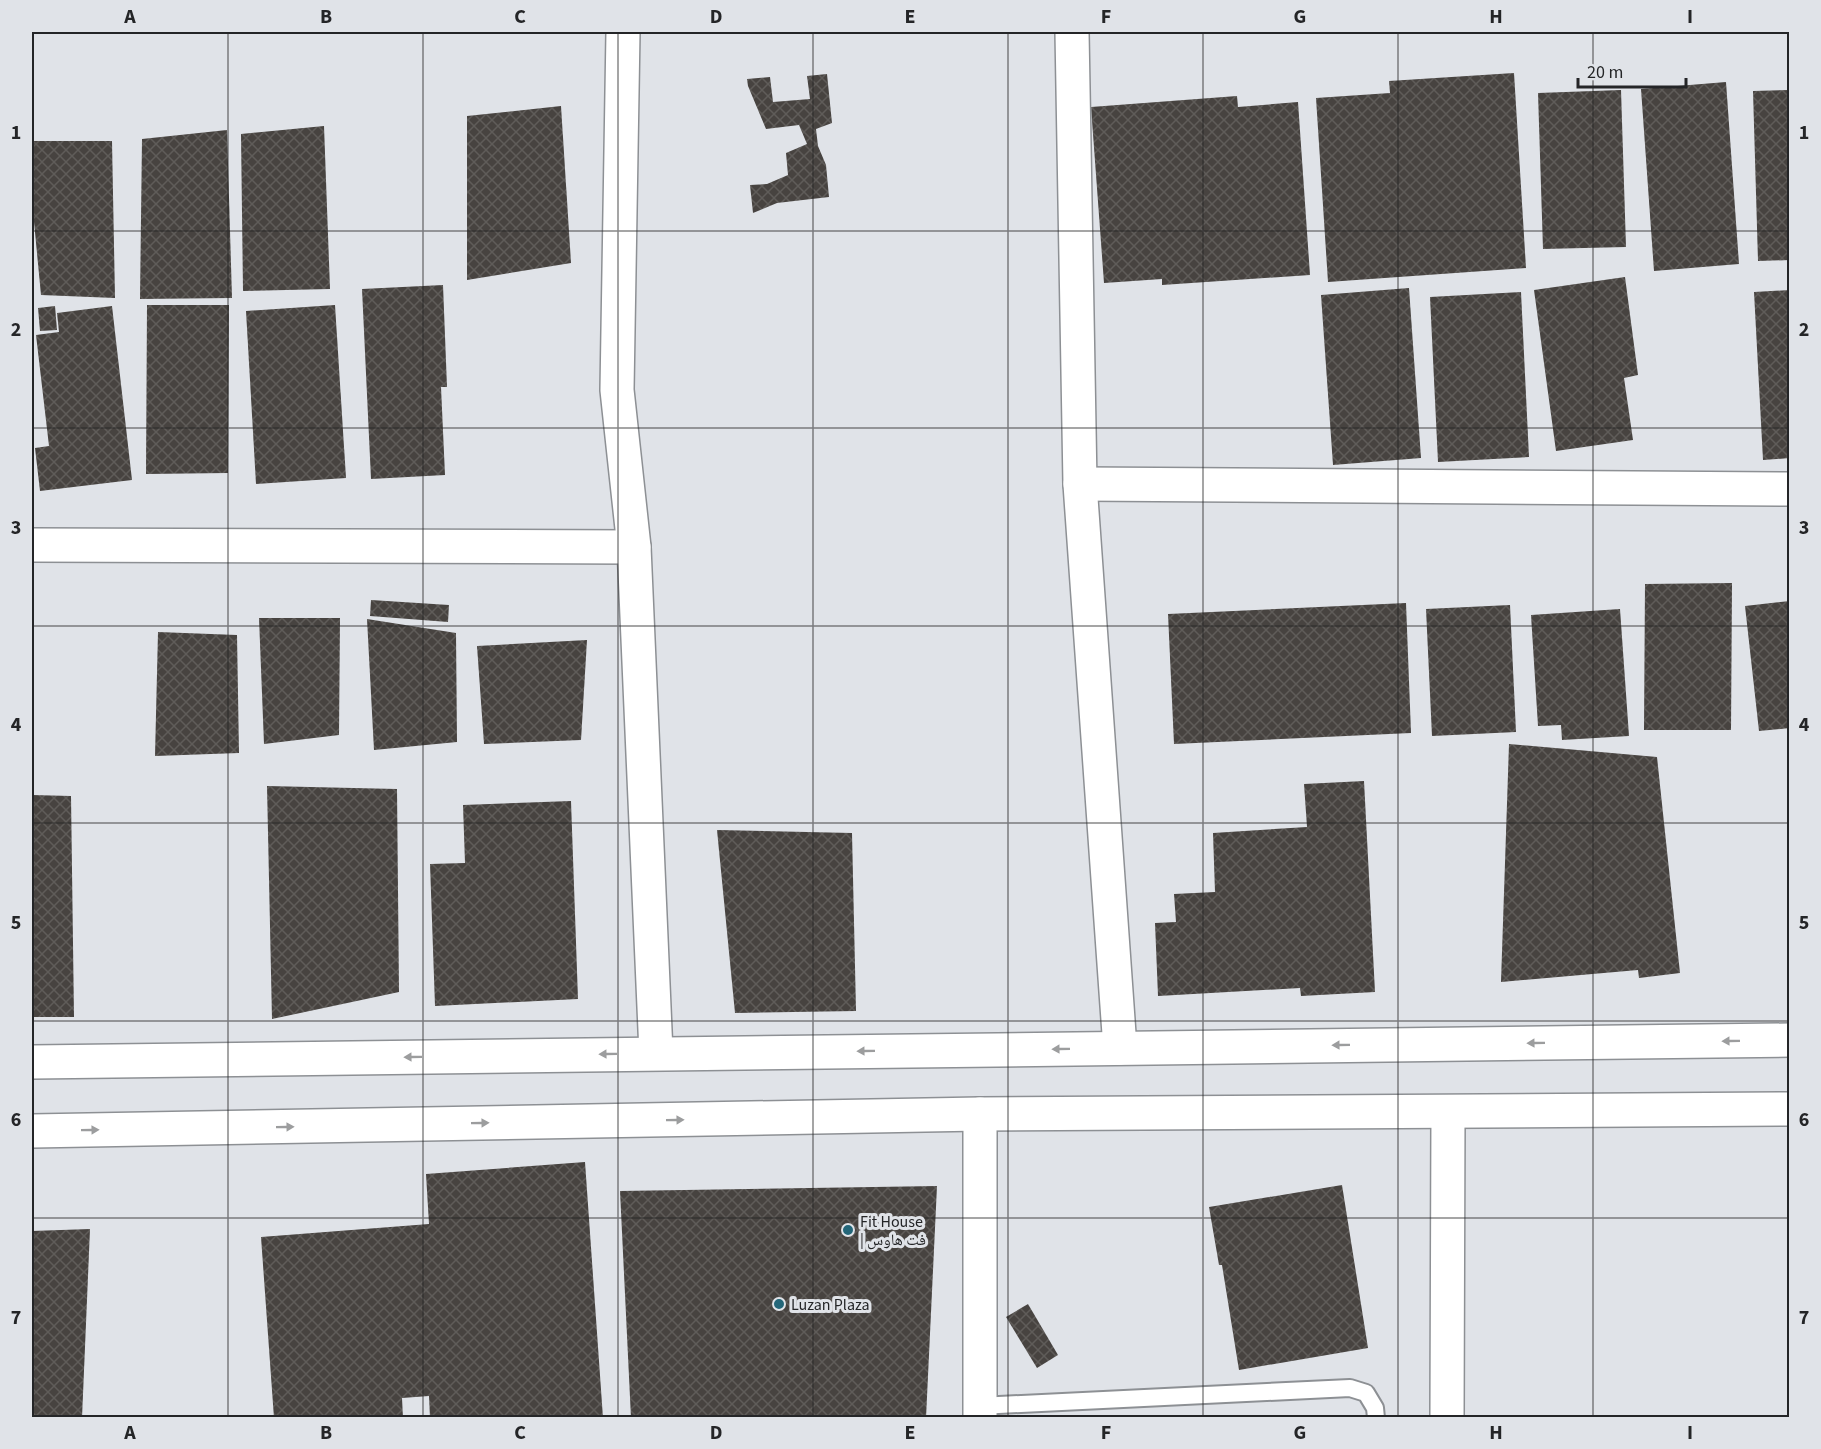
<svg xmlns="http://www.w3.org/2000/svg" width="1821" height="1449" font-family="'Source Sans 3','Noto Naskh Arabic',sans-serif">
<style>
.building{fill:url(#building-cross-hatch)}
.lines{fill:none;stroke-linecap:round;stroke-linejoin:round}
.service-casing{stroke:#8d9094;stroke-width:20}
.minor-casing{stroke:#8d9094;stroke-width:36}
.service{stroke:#fff;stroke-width:16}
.minor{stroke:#fff;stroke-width:33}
.oneway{fill:#9c9d9e}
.grid{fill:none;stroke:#242527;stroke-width:1.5;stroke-opacity:0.55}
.poi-dot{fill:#236679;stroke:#e0e3e8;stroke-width:2}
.labels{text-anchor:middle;stroke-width:6;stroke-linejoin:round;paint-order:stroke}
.poi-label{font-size:16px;fill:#242527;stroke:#e0e3e8;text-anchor:start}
.neatline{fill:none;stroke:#242527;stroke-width:2}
.grid-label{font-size:20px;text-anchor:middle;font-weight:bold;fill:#242527}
</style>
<defs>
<pattern id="building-cross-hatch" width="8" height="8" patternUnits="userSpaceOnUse" patternTransform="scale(1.5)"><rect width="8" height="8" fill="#474340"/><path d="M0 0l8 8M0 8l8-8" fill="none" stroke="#5f5c59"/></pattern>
</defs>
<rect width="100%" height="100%" fill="#e0e3e8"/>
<g class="building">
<path d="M1514,73L1526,268L1328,282L1316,98L1390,93L1389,81Z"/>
<path d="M827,74L832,123L816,129L818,146L826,165L829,197L777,203L753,213L750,185L767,184L788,175L786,153L807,144L799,125L766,129L748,86L747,79L770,77L773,102L810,99L807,76Z"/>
<path d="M1726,82L1739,264L1654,271L1641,89Z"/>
<path d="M1621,90L1626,247L1543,249L1538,93Z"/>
<path d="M1790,90V260L1758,261L1753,91Z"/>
<path d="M1237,96L1238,107L1298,102L1310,275L1162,285V279L1104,283L1091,107Z"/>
<path d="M561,106L571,263L467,280V116Z"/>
<path d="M324,126L330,289L243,291L241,134Z"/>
<path d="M227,130L232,298L140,299L142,139Z"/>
<path d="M32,141H112L115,298L41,295L32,201Z"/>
<path d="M1625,277L1638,375L1624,378L1633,440L1556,451L1534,290Z"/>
<path d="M443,285L447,387H441L445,475L371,479L362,289Z"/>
<path d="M1409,288L1421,458L1333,465L1321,295Z"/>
<path d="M1790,290V458L1763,460L1754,292Z"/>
<path d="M1521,292L1529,457L1438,462L1430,297Z"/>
<path d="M147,305H229L228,473L146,474Z"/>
<path d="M335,305L346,478L256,484L246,311Z"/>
<path d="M55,306L57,330L40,331L38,308Z"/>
<path d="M112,306L132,480L40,491L35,448L49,446L36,335L59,332L57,313Z"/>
<path d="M1732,583L1731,730H1644L1645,584Z"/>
<path d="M371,600L449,605L448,622L370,616Z"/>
<path d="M1790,601V728L1759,731L1745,606Z"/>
<path d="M1406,603L1411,733L1174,744L1168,614Z"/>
<path d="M1510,605L1516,732L1432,736L1426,609Z"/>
<path d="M1620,609L1629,736L1562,740L1561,725L1538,726L1531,615Z"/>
<path d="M259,618H340L339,735L264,744Z"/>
<path d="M367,619L456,633L457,742L374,750Z"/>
<path d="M158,632L237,635L239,753L155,756Z"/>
<path d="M587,640L581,740L484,744L477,646Z"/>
<path d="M1509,744L1657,757L1680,973L1639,978L1638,970L1501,982Z"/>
<path d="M1364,781L1375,992L1301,996L1300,988L1158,996L1155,923L1176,922L1174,894L1215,892L1213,833L1307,827L1304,784Z"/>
<path d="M267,786L397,789L399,992L272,1019Z"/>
<path d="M32,795L71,796L74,1017H32Z"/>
<path d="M571,801L578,999L435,1006L430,864L465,863L463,805Z"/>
<path d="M717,830L852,833L856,1011L735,1013Z"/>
<path d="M585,1162L603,1418H430L429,1396L402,1398L403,1418H274L261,1237L429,1224L426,1174Z"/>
<path d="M1342,1185L1368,1348L1239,1370L1222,1265H1219L1209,1207Z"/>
<path d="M937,1186L926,1418H631L620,1191Z"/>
<path d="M90,1229L82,1418H32V1231Z"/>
<path d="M1028,1304L1058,1355L1037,1368L1006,1317Z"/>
</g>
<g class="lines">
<g class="service-casing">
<path id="service" d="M979,1406L1350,1388L1366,1393L1375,1408L1376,1418"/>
</g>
<g class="minor-casing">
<g id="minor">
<path d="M623,32L617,390L634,547L656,1053"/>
<path d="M1072,32L1080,484L1120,1048"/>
<path d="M1080,484L1790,489"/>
<path d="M32,545L634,547"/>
<path d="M32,1062L1790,1040"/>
<path d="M980,1114V1418"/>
<path d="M32,1131L980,1114L1790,1109"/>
<path d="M1447,1418L1448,1112"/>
</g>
</g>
<use href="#service" class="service"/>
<use href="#minor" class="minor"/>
</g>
<defs><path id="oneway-solid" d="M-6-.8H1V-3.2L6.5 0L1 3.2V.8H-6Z" transform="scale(1.5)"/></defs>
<g class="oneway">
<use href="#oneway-solid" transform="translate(1731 1041) rotate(179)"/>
<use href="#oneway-solid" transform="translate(1536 1043) rotate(179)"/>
<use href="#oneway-solid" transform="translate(1341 1045) rotate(179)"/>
<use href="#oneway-solid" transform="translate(1061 1049) rotate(179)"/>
<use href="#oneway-solid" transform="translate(866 1051) rotate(179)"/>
<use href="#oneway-solid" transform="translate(608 1054) rotate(179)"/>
<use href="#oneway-solid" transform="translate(413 1057) rotate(179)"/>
<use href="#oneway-solid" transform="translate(675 1120) rotate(-1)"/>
<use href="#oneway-solid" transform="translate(480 1123) rotate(-1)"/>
<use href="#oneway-solid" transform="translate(285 1127) rotate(-1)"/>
<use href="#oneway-solid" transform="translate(90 1130) rotate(-1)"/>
</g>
<path class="grid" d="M228,32V1418M423,32V1418M618,32V1418M813,32V1418M1008,32V1418M1203,32V1418M1398,32V1418M1593,32V1418M32,231H1790M32,428H1790M32,626H1790M32,823H1790M32,1021H1790M32,1218H1790"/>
<g class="poi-dot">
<circle cx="848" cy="1230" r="6"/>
<circle cx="779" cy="1304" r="6"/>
</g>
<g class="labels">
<g class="poi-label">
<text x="860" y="1227">Fit House<tspan x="860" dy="18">| فت هاوس</tspan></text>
<text x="791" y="1310">Luzan Plaza</text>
</g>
</g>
<rect width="1821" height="1449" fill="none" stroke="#e0e3e8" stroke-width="66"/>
<path d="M1578 78v9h108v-9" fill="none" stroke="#242527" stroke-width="3"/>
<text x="1587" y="78" font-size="18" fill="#242527" stroke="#e0e3e8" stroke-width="4.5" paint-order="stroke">20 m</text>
<rect x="33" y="33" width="1755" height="1383" class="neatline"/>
<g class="grid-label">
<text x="130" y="23">A</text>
<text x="326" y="23">B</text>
<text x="520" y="23">C</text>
<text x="716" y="23">D</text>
<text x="910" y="23">E</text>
<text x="1106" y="23">F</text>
<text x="1300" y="23">G</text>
<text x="1496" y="23">H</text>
<text x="1690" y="23">I</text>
<text x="16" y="139">1</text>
<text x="1804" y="139">1</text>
<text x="16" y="336">2</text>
<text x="1804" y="336">2</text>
<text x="16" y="534">3</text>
<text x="1804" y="534">3</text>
<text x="16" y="731">4</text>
<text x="1804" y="731">4</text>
<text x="16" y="929">5</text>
<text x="1804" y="929">5</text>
<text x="16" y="1126">6</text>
<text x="1804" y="1126">6</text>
<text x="16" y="1324">7</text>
<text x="1804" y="1324">7</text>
<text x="130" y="1439">A</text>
<text x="326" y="1439">B</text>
<text x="520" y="1439">C</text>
<text x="716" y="1439">D</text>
<text x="910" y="1439">E</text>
<text x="1106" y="1439">F</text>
<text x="1300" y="1439">G</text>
<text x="1496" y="1439">H</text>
<text x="1690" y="1439">I</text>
</g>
</svg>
